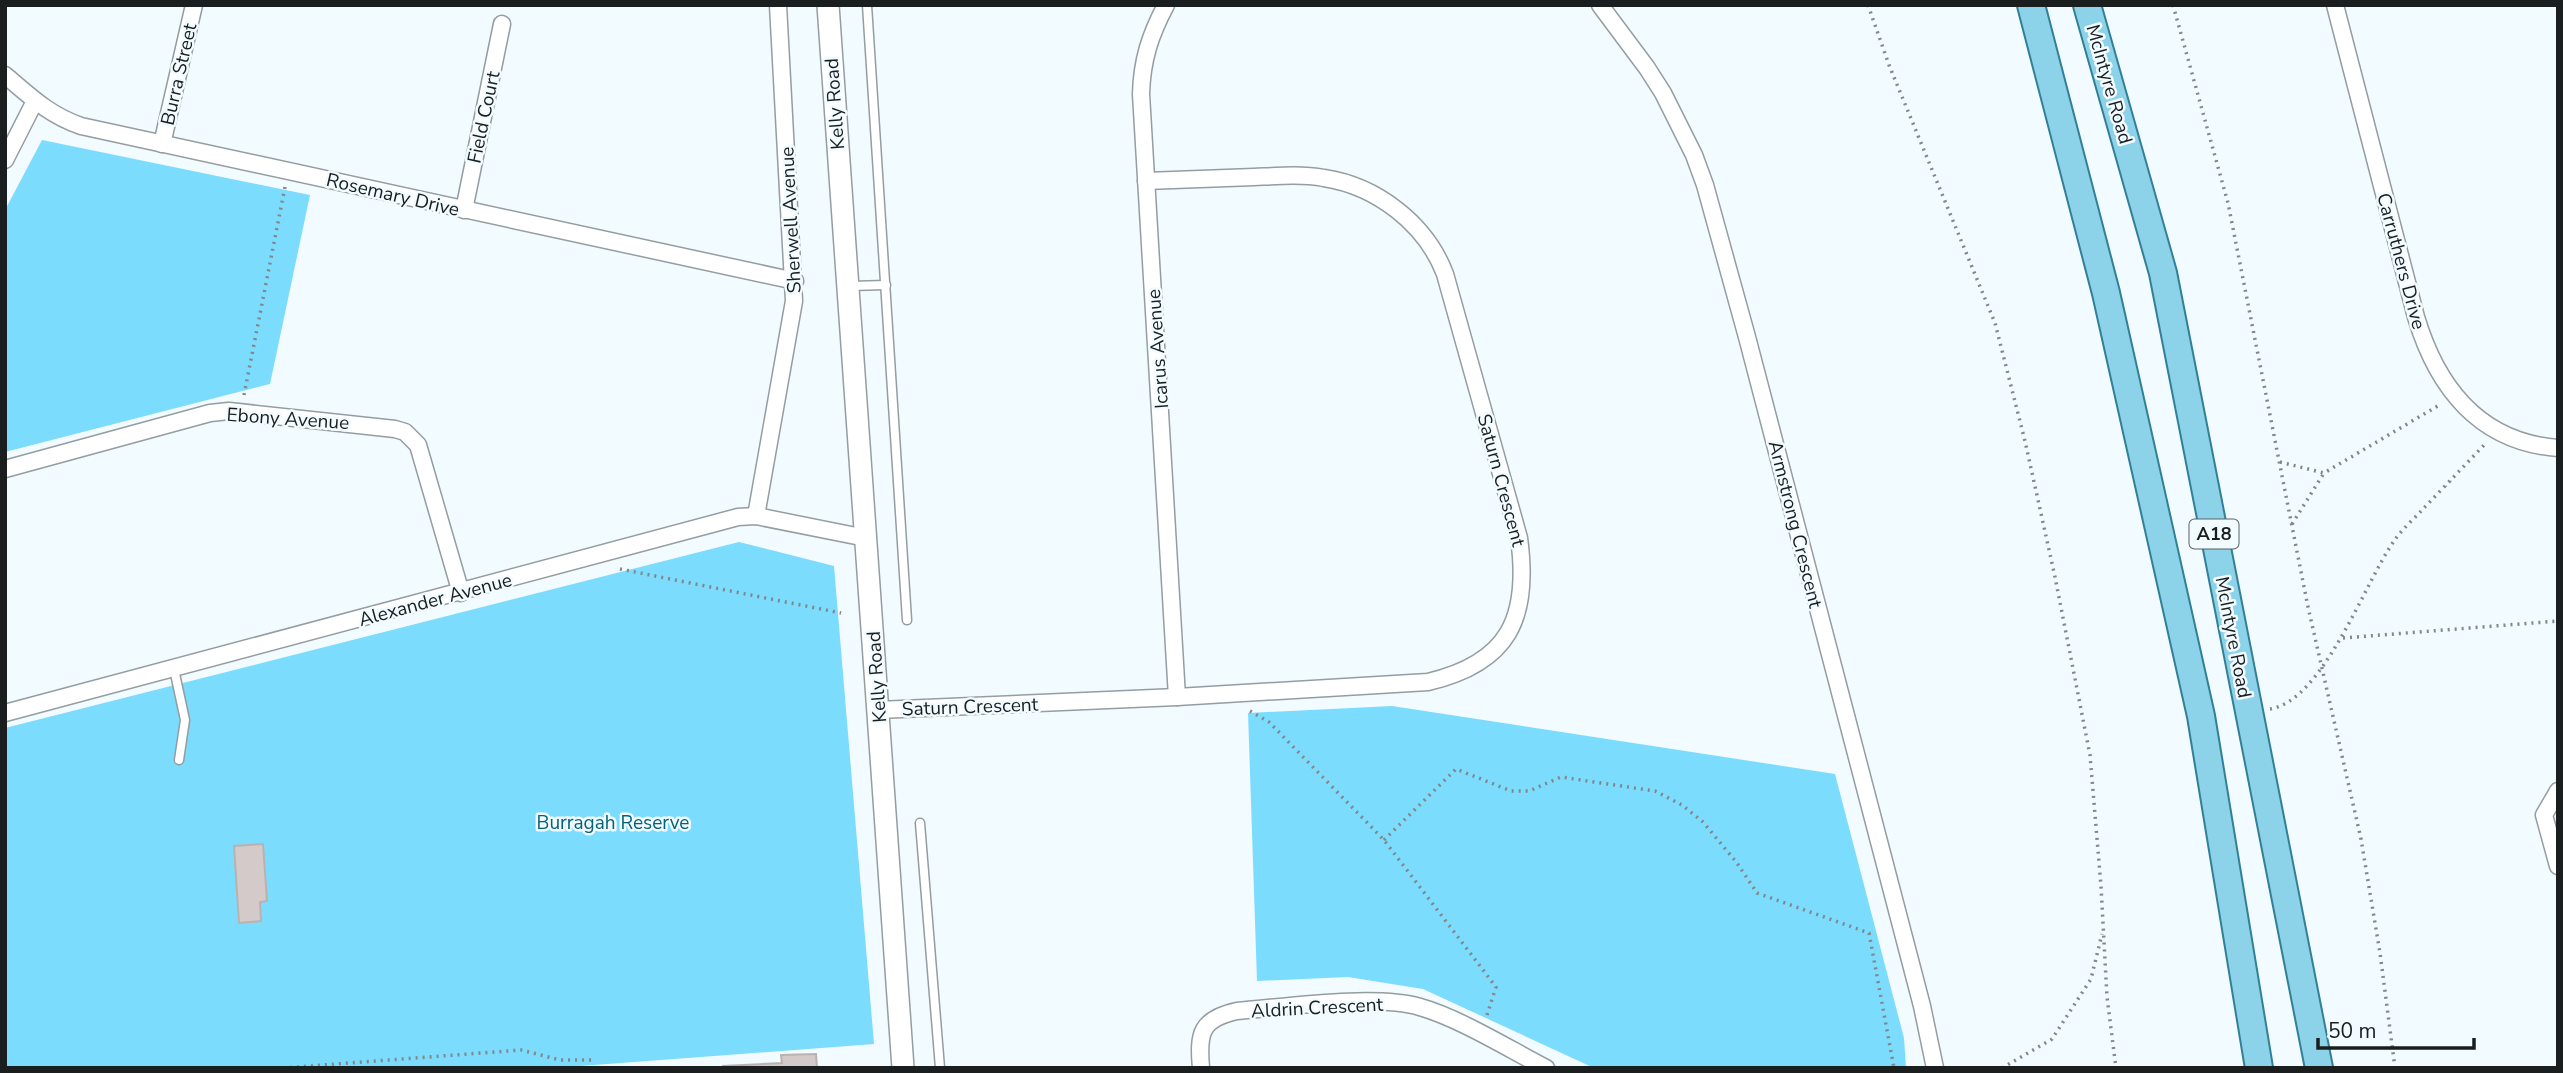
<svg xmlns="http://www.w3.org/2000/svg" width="2563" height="1073" font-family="'Nunito Sans',sans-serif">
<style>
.green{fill:#7bdcfd}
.building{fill:#d4cac9;stroke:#bbb2b0;stroke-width:2}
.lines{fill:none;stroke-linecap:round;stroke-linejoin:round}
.service-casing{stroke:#949da0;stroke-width:11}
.minor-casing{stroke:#949da0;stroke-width:19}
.tertiary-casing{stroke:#949da0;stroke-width:24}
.primary-casing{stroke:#328097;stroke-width:30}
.path{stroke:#81878a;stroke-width:3.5;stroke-dasharray:2 5;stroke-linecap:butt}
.service{stroke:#fff;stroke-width:8}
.minor{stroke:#fff;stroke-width:16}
.tertiary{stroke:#fff;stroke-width:21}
.primary{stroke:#8cd2e8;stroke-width:26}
.labels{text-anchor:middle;stroke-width:5;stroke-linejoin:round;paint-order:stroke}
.shield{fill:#f2fbff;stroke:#5b6062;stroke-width:2}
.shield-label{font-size:18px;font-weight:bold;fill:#1a1e1f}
.street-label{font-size:19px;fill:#1a1e1f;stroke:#f2fbff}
.park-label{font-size:19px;fill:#036178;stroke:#f2fbff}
</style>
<rect width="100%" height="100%" fill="#f2fbff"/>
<g class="green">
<path d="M42,140L310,195L270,384L5,452V210Z"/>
<path d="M739,542L834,566L874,1044L554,1068H5V728Z"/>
<path d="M1392,706L1835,774L1904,1038L1906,1068H1594L1423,989L1348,977L1257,981L1248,713Z"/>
</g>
<g class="building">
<path d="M263,844L267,901L260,902L261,921L239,923L234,846Z"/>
<path d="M816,1054L817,1068H723V1066L782,1063L781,1055Z"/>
</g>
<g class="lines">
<g class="service-casing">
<g id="service">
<path d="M867,5L907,620"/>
<path d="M850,286L886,285"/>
<path d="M174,669L185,720L179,760"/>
<path d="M920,823L940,1068"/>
</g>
</g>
<g class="minor-casing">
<g id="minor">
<path d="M1166,5C1150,35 1142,60 1141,94L1177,697"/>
<path d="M1600,5L1647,68L1663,93L1694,155L1705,185L1747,337L1922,1006L1935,1068"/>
<path d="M2335,5L2416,317C2437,387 2479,442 2558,448"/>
<path d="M5,75C31,97 49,115 81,126L795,281"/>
<path d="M162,144L194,5"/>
<path d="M5,160L35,101"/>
<path d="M464,210L502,24"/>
<path d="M5,469L210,413L229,411L395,429L405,432L418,445L461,593"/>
<path d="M756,516L794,301L778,5"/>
<path d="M878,710L1177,697L1428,682C1509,663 1530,618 1519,538L1445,274C1426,224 1377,186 1324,178C1301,174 1277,176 1254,177C1218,178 1182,180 1146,181"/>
<path d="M5,713L738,517L756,516L866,538"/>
<path d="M2558,791L2544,815L2558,866"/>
<path d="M1201,1068C1198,1034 1200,1019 1237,1011C1286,1007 1374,994 1420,1007C1459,1018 1509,1049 1546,1068"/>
</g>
</g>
<g class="tertiary-casing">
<path id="tertiary" d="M828,5L903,1068"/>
</g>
<g class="primary-casing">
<g id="primary">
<path d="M2031,5L2106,293L2201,716L2259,1068"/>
<path d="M2087,5L2163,273L2319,1068"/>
</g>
</g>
<g class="path">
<path d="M1868,5L1889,65L1995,323L2025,441L2055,577L2090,755L2101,886L2107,997L2116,1068"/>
<path d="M2173,5L2228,203L2308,607L2361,839L2380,953L2395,1068"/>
<path d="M244,395L285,187"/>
<path d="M2280,462L2324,473L2441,404"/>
<path d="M2292,524L2324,473"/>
<path d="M620,569L841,613"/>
<path d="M2343,638L2558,621"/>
<path d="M2270,709C2323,701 2365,582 2394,541C2402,529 2414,519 2423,509C2444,487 2465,465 2486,443"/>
<path d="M1250,711L1269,722L1384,840L1496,987L1487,1015"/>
<path d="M1384,840L1456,769L1511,791H1529L1561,777L1655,791L1682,805L1703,822L1737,863L1757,893L1869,933L1894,1068"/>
<path d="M283,1068L521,1050L560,1060H591"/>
<path d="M2002,1068L2052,1039L2091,979L2102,934"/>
</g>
<use href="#service" class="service"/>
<use href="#minor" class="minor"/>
<use href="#tertiary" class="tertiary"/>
<use href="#primary" class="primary"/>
</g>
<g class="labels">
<rect class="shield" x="2189.5" y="519.5" width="49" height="29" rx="5"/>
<g class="shield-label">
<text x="2214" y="540">A18</text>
</g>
<g class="street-label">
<text transform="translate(178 74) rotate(-77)" y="7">Burra Street</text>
<text transform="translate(2110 84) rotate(74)" y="7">McIntyre Road</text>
<text transform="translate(834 104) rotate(-94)" y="7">Kelly Road</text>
<text transform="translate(483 117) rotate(-78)" y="7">Field Court</text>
<text transform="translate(393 194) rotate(13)" y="7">Rosemary Drive</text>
<text transform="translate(790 220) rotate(-93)" y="7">Sherwell Avenue</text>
<text transform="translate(2402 261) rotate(75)" y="7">Carruthers Drive</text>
<text transform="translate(1157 349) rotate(-94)" y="7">Icarus Avenue</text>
<text transform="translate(288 418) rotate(4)" y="7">Ebony Avenue</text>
<text transform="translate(1502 480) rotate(75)" y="7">Saturn Crescent</text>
<text transform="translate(1796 524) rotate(76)" y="7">Armstrong Crescent</text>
<text transform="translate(435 599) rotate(-15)" y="7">Alexander Avenue</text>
<text transform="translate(2234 637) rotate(79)" y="7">McIntyre Road</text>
<text transform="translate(876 677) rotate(-94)" y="7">Kelly Road</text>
<text transform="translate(970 706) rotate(-2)" y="7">Saturn Crescent</text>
<text transform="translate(1317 1007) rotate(-3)" y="7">Aldrin Crescent</text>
</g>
<g class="park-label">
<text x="613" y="829">Burragah Reserve</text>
</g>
</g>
<rect width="2563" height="1073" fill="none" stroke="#1a1e1f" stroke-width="14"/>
<path d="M2318 1038v10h156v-10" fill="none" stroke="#1a1e1f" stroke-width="3.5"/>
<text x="2328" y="1038" font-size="21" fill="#1a1e1f" stroke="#f2fbff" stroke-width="5" paint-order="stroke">50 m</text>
</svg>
